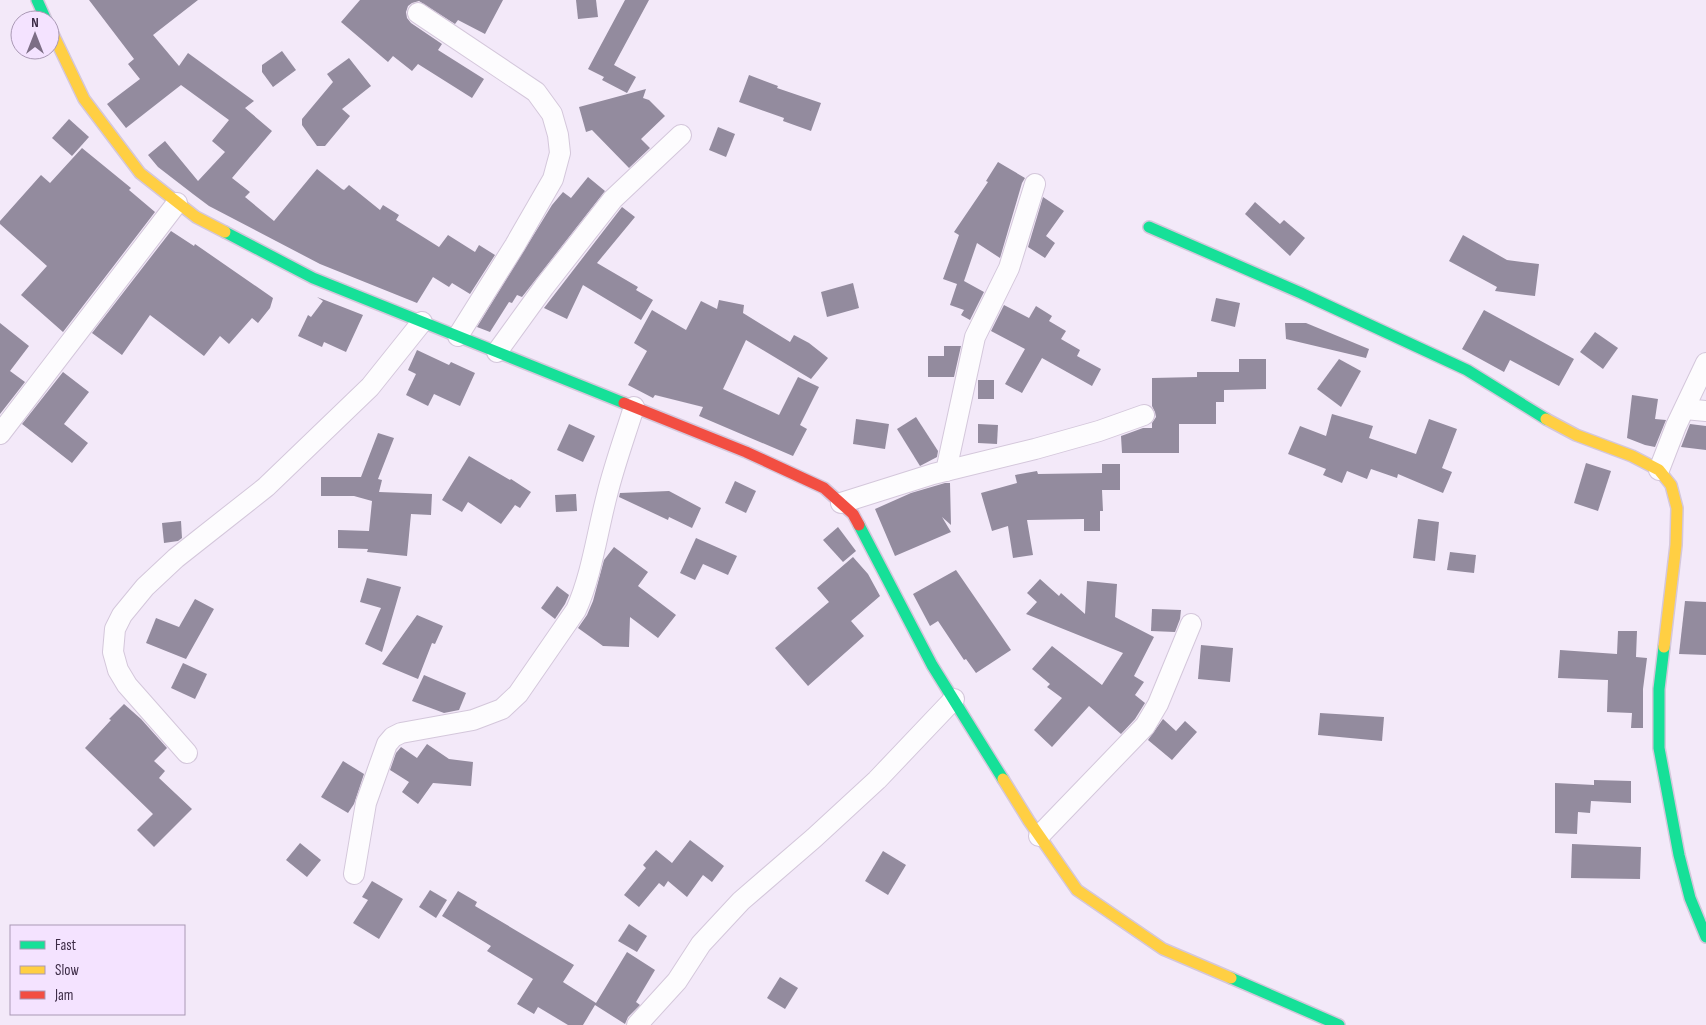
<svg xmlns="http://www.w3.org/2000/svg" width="1706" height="1025" font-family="'Sofia Sans Condensed',sans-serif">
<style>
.building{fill:#938b9e}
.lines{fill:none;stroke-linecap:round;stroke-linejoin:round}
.street-casing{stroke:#d4c7db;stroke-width:22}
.fast-casing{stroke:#d4c7db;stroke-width:14}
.slow-casing{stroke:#d4c7db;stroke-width:14}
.jam-casing{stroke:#d4c7db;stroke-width:14}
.street{stroke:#fdfcfe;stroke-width:20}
.fast{stroke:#16e098;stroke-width:11}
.slow{stroke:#ffcf43;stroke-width:11}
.jam{stroke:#f24e42;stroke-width:11}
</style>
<rect width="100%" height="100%" fill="#f3e9f9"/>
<g class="building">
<path d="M89,0H198L153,35L179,66L188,53L254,101L245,108L272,131L232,178L250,192L245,197L274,221L317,169L342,189L344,190L349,185L380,210L383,205L399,215L396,220L439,247L448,235L475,252L479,245L495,255L470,294L452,283L449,287L433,277L417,303L320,264L209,206L193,194L158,167L148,155L165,141L198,181L225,152L212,141L229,120L181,85L126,128L107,104L140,79L128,64L134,59Z"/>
<path d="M360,0H503L485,34L458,20L455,24L419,1L412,3L408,6L406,12L407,18L411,23L442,44L438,50L484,79L472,98L418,64L412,71L393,56L388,62L341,22Z"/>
<path d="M576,0H596L598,17L578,19Z"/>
<path d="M625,0H649L614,65L636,77L627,93L602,80L604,77L588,69Z"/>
<path d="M282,51L296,70L273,87L262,72V65Z"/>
<path d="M349,58L371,86L342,109L350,116L325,146H317L302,125V119L333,82L327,74Z"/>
<path d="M749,75L778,86L777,88L821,103L811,131L783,121L784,118L739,102Z"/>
<path d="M646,89L643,98L649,100L665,116L641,139L650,148L629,168L592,130L586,132L579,107Z"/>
<path d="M69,119L89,137L72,156L52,138Z"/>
<path d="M718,127L735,134L726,157L709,150Z"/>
<path d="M82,148L131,188L129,190L155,212L63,332L21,295L47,266L0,224V221L41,175L50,183Z"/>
<path d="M998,162L1025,178L1022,183L1000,258L977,243L964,281L984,292L970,320L961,315L964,310L950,305L957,284L943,279L959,235L954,232L988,182L986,181Z"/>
<path d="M588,177L605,191L522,297L517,295L512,303L509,302L490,332L477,327L552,205L563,192L571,198Z"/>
<path d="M1043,197L1064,211L1046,236L1055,243L1045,258L1028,247Z"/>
<path d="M1255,202L1280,224L1284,220L1305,238L1290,256L1245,214Z"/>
<path d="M622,207L635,217L597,263L638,287L636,290L653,300L641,320L583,285L567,319L544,308Z"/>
<path d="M171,231L194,246L195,244L273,298L270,308L258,323L252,318L229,344L220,336L204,356L150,315L122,355L92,333Z"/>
<path d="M1463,235L1507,260L1539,264L1535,296L1495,291L1497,287L1449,261Z"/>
<path d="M853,283L859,308L827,317L821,292Z"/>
<path d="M317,297L363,315L346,352L324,342L322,347L298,336L308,315L311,317L323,301Z"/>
<path d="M1216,298L1240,303L1235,327L1211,321Z"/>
<path d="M719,300L744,305L743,313L790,342L794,335L809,343L828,358L811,379L746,340L723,389L779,415L798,377L819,387L800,425L807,429L793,456L699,416L703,407L655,395L653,398L628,385L647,351L634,343L652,310L686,330L701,301L717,309Z"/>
<path d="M1004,305L1029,318L1036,306L1052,316L1049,321L1066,331L1061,339L1080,350L1077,356L1101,369L1092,386L1042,358L1022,393L1005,384L1025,349L991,331Z"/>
<path d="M1484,310L1574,359L1559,386L1510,360L1504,372L1462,349Z"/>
<path d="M0,323L29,346L10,371L25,382L0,414Z"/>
<path d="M1285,323H1306L1369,349L1366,358L1286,339Z"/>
<path d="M1595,332L1618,348L1603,369L1580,352Z"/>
<path d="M944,346H961L954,377H928V356H944Z"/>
<path d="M417,350L449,365L451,362L475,373L460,406L434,394L428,406L406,395L416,374L408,370Z"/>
<path d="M1239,359H1266V389L1224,390V402H1216V424H1179V453H1122L1121,436L1143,428H1152V423L1156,417L1155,412L1152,406V378L1197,377V372H1239Z"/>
<path d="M1339,359L1361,371L1341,407L1317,389Z"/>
<path d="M63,372L89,392L64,424L88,443L72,463L22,424Z"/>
<rect x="978" y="380" width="16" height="19"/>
<path d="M1632,395L1658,399L1655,419L1666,420L1655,447L1645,445L1627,438Z"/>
<path d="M1332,414L1373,426L1369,438L1416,454L1429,419L1457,429L1442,468L1452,472L1443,493L1398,474L1397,478L1371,469L1367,479L1347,471L1342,483L1323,475L1326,469L1288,454L1300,426L1326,436Z"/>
<path d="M916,417L938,451L937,457L920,466L897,429Z"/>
<path d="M856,419L889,424L885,449L853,444Z"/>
<path d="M569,424L595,436L583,462L557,450Z"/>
<path d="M978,424L998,425L997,444L978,443Z"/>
<path d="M1690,424L1706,426V450L1681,447Z"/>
<path d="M378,433L394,438L378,479L382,480L379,492L432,494L431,515L411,514L407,556L367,552L368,549L338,548V530L369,531L372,501L354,496H321V477H361Z"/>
<path d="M469,456L510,480L511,479L531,492L520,508L515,505L501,524L468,502L462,512L442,500Z"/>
<path d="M1586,463L1611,471L1598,511L1574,503Z"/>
<path d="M1102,464H1120V490H1102L1103,511H1100V531H1084V519L1027,520L1033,555L1013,558L1008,526L992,531L981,493L1017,483L1015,475L1037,471L1038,474L1102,473Z"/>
<path d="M735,481L756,491L746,513L725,503Z"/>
<path d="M945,483H950L951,525L942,517L951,532L895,556L875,509L911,493Z"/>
<path d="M669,491L701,508L692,528L669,517L668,520L619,497L620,493Z"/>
<path d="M576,494L577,511L556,512L555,495Z"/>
<path d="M1418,519L1439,522L1435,561L1413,558Z"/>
<path d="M181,521L182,538L178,541L164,543L162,523Z"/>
<path d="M838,527L856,551L843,562L823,540Z"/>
<path d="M696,538L737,556L728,575L703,564L695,580L680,573Z"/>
<path d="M614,547L648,572L638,586L676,615L658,638L630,617L629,647L603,646L578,628L587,615L593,601L604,560Z"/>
<path d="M1450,552L1476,555L1474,573L1447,570Z"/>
<path d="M853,557L868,574L880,596L851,621L864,636L808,686L775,648L829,602L817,588Z"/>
<path d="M956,570L1011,650L976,673L966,659L964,660L938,621L930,626L913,594Z"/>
<path d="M367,578L401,587L382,652L365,644L381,608L360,602Z"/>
<path d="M1040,579L1059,596L1061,593L1085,614L1087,581L1117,584L1115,617L1154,637L1134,676L1144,682L1135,695L1145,703L1135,719L1121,734L1089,706L1052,747L1034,730L1062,698L1047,687L1050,684L1032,669L1052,646L1102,685L1123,653L1026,614L1037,602L1027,593Z"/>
<path d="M557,586L569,595L565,604L555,619L541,608Z"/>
<path d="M195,599L214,609L186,659L146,643L156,618L179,627Z"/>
<path d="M1685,601L1706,602V655L1679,654Z"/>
<path d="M1152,609L1181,610L1180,619L1175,632L1151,631Z"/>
<path d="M417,615L443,626L435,644L432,643L418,679L382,664Z"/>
<path d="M1618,631H1637L1636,657L1647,658L1643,689V728H1631L1632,713L1607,712L1608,680L1558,678L1560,650L1617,654Z"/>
<path d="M1201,645L1233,648L1230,682L1198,679Z"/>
<path d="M183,663L207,674L195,699L171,688Z"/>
<path d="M424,675L466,693L459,710L444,713L412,701Z"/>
<path d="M124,704L141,719L167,748L154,761L165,771L159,778L192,809L154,847L137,830L153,814L85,748L111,720L109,719Z"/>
<path d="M1320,713L1384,717L1382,741L1318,735Z"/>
<path d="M1163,719L1176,731L1185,721L1197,732L1172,760L1148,740Z"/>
<path d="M427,744L449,759L473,762L471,786L433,783L418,804L402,792L409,782L390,770L396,753L401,747L417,758Z"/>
<path d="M343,761L364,774L354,804L348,813L321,797Z"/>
<path d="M1594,780L1631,781V803L1591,801L1590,813L1578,812L1577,834L1555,833V783L1594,785Z"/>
<path d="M690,840L724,866L712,882L703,875L687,897L668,881L664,887L659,883L639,907L624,895L646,868L643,865L656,850L672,863Z"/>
<path d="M300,843L321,860L307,877L286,860Z"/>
<path d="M1572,844L1641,847L1640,879L1571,878Z"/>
<path d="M883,851L906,865L888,895L865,881Z"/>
<path d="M372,881L403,899L379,939L353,923L368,900L362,897Z"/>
<path d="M430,890L447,900L436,918L419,907Z"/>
<path d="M458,891L477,902L475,906L574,965L563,982L596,1003L627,952L655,970L636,1002L640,1005L628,1017L625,1024L595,1005L583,1025H568L538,1007L534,1014L517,1004L533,979L487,951L491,946L442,916Z"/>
<path d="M629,924L647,936L637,952L618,941Z"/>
<path d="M780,977L798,988L785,1009L767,998Z"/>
</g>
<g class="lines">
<g class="street-casing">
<g id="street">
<path d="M418,13L536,92L552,114L558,135L560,153L553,179L515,245L458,336"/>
<path d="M497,352L544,287L613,199L681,135"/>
<path d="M1685,409L1706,411"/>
<path d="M0,434L177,203"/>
<path d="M1659,470L1676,426L1706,363"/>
<path d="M946,471L975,337L1009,268L1035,184"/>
<path d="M841,503L933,474L1035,449L1099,431L1144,415"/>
<path d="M187,753L127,685L118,670L113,652L115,629L122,615L145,587L176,558L266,487L370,387L422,322"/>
<path d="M1039,836L1145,726L1158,704L1191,624"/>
<path d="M354,874L366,803L387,744L393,737L401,733L473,720L502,709L518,694L576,610C592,574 597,533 607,495C614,466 625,436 634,407"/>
<path d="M637,1025L677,981L701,944L741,901L814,838L877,780L954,699"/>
</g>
</g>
<g class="fast-casing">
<g id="fast">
<path d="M37,0L46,20"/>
<path d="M1149,227L1301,293L1467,370L1546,419"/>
<path d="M225,232L313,278L624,403"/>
<path d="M859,525L932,665L1003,779"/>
<path d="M1664,647L1659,689V748L1679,855L1690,898L1706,937"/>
<path d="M1231,978L1339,1025"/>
</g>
</g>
<g class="slow-casing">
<g id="slow">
<path d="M50,28L84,99L140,173L196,217L225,232"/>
<path d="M1546,419L1576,435L1632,456L1659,470L1671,485L1677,508L1676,545L1664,647"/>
<path d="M1003,779L1029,821L1077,890L1163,949L1231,978"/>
</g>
</g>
<g class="jam-casing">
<path id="jam" d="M624,403L746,452L824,488L853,514L859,525"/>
</g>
<use href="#street" class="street"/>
<use href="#fast" class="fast"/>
<use href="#slow" class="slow"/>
<use href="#jam" class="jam"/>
</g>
<rect x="10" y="925" width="175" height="90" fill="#f4e3ff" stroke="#aa99b5"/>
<rect x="20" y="941" width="25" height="8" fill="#16e098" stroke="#aa99b5"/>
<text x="55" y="950" font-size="15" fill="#3c2b46">Fast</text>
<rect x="20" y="966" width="25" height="8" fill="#ffcf43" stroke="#aa99b5"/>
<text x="55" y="975" font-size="15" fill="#3c2b46">Slow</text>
<rect x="20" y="991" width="25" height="8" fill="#f24e42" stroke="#aa99b5"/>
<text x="55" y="1000" font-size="15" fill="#3c2b46">Jam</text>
<g transform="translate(35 35)"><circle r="24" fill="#f4e3ff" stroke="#aa99b5"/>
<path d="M0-4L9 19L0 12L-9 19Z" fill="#7c6e85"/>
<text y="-8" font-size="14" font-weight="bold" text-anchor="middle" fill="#3c2b46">N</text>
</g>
</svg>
